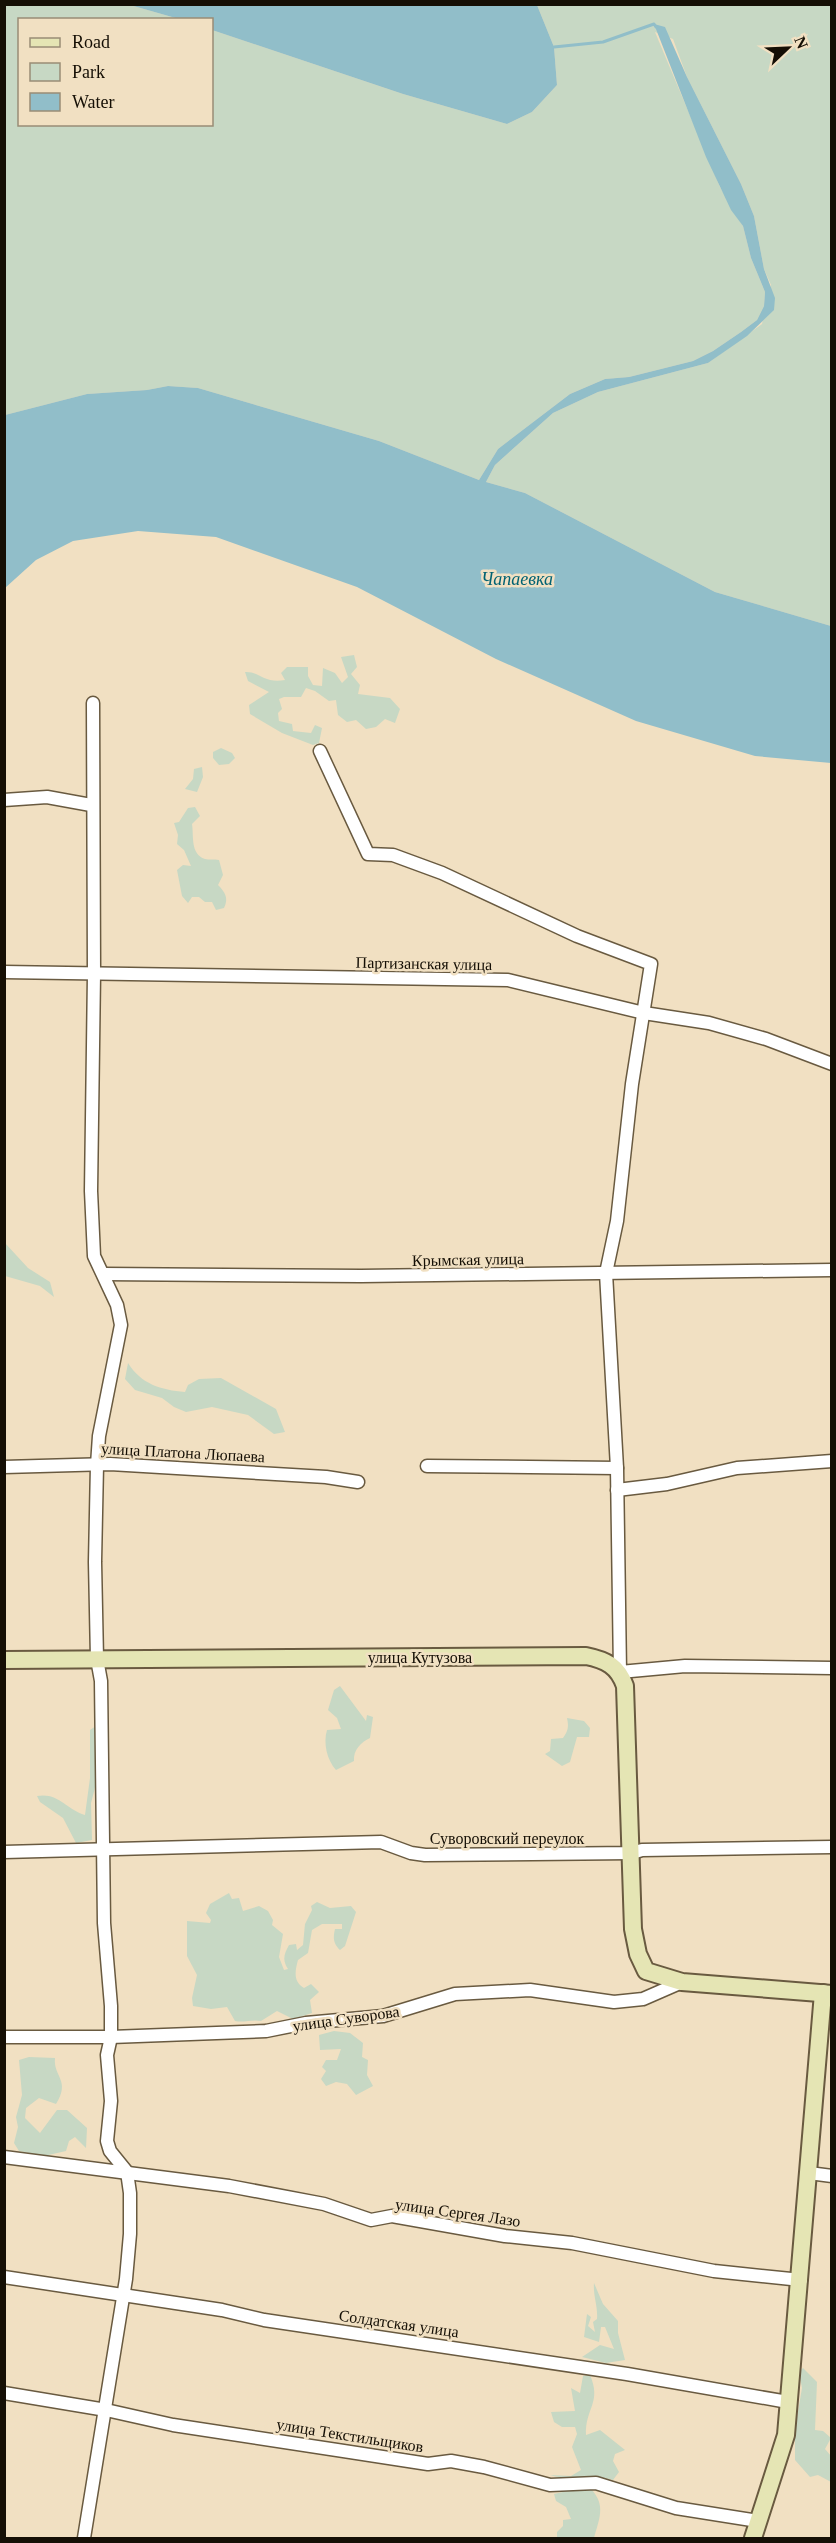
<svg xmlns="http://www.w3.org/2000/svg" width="836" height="2543" font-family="Georgia,serif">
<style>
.green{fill:#c7d8c4}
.water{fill:#91bec9}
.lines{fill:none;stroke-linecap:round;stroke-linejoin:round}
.stream{stroke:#91bec9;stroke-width:3}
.street-casing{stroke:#695a40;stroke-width:15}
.secondary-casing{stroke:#695a40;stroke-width:20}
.street{stroke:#fff;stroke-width:12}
.secondary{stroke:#e5e5b4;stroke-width:16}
.labels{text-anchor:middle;stroke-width:5;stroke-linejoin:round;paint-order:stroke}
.street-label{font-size:16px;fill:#150f05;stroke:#f1e0c2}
.water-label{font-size:18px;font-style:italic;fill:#016272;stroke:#f1e0c2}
</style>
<rect width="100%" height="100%" fill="#f1e0c2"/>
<g class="green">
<path d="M5,5H130L179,19L20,20V124H212V30L403,94L507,124L532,112L557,85L554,47L537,5H831V626L715,592L525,493L486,482L495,465L553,413L598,392L708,363L762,324L771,285L764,269L754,216L741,184L687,77L673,39L655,32L720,187L743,226L751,258L765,292L764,306L757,320L741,332L713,351L693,361L629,377L605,379L570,394L498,449L479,480L379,441L198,388L168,386L147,390L87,394L5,415Z"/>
<path d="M354,655L357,667L351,674L360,685L358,694L390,698L400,709L395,723L385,719L376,727L366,729L356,720L347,722L338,715L336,700L329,701L315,691L306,688L301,697H284L279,699L282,709L278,713L279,721L292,724L293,731L311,733L315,725L322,728L319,743L313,745L282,733L250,714L249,705L269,692L248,681L245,672C259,671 264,684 285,680L281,673L287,667H308V676L313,685L322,686L323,668L335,673L342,683L348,677L341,657Z"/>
<path d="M221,748L232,753L235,758L229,764L219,765L213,758V752Z"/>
<path d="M202,767L203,777L197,792L185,789L193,779L194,769Z"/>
<path d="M195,807L200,816L192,824C194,836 190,854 205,859C209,860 214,859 219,860L223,875L218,885C225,892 229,898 224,908L216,910L212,902H205L199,897H192L188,903L182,896L177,870L183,865L191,866L184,850L177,844L178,835L174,823L179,822L188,808Z"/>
<path d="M5,1243L28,1268L50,1282L54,1297L40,1286L5,1276Z"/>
<path d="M128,1363C141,1384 161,1390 185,1392L188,1385L199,1379L221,1378L276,1409L285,1432L274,1434L248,1415L212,1407L186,1412L174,1407L162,1398L135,1390L125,1379Z"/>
<path d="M340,1686L366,1721L367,1715L373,1717L370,1738C361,1742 353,1750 354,1761L336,1770C327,1760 323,1743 327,1730L341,1729L337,1718L328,1710L334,1690Z"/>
<path d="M567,1718L584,1721L590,1728L589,1737H577L570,1762L562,1766L545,1754L550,1751L551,1739L563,1738C568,1731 569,1727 567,1718Z"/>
<path d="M96,1726V1784L91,1803L92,1840L76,1843L63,1818L40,1802L37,1796C58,1792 66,1809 85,1815L90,1778V1730Z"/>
<path d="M229,1893L232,1899L239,1898L243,1911L259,1906L268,1911L273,1920L272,1925L283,1934L279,1957L284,1970L288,1969C282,1960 284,1954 289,1945L296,1944L297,1950L303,1945L305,1924L312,1910L311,1906L317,1902L330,1908L351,1906L356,1912L345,1946L340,1950C333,1943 333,1938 335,1929H342V1924H322L312,1930L308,1953L298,1960C295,1971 293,1982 304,1988L311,1984L319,1992L310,2000L312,2013L293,2019L277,2011L261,2021C251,2019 245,2023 235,2021L227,2007L211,2009L193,2006L192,1998L197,1975L187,1956V1921L210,1923L211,1920L206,1913L210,1904Z"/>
<path d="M334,2031L350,2033L363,2043L362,2057L368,2060L367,2075L373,2086L356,2095L347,2084L336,2082L326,2086L321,2079L326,2071L322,2067L326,2060H337L341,2049L320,2050L319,2035Z"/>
<path d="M29,2057L55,2058C53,2077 71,2080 56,2104L39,2098L26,2108L25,2118L40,2133L57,2110H67L87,2128L86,2148L75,2137L69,2141L66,2151L44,2156L19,2151L14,2143L18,2127L16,2117L22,2095L19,2060Z"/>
<path d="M594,2283L603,2304L618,2321V2333L625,2360L606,2363L582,2357L600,2345L614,2349L605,2327H601L599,2342L584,2337L587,2314L591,2317L588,2326L595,2332L593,2322L597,2319C598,2306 593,2296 594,2283Z"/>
<path d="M803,2368L817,2382L815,2430L823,2431L831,2438L825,2449L831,2456V2482L818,2475L810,2477L795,2460V2429L802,2388L799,2372Z"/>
<path d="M590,2375C602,2403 585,2408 586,2435L600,2430L625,2450L615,2454L613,2461L619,2472L613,2480C592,2473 572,2482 550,2475L571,2476L581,2470L572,2447L577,2434L575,2427H562L554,2422L551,2412L575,2411L571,2388L580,2393L583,2376Z"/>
<path d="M580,2488L592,2490C606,2506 599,2519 594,2538H557V2532L563,2526V2520L571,2519L566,2507L556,2501L554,2494Z"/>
</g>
<g class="water">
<path d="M130,5H537L554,47L557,85L532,112L507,124L403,94L212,30V20L179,19Z"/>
<path d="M654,24L665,27L687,77L741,184L754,216L764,269L775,298L774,310L747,336L708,363L598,392L553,413L495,465L486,482L525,493L715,592L831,626V763L755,756L636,721L496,659L357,587L216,537L138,531L73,541L36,560L5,588V415L87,394L147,390L168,386L198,388L379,441L479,480L498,449L570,394L605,379L629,377L693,361L713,351L741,332L757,320L764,306L765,292L751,258L743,226L731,210L706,157Z"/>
</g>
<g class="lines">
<path class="stream" d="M554,47L603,42L654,24L656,27"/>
<g class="street-casing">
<g id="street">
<path d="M320,751L368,854L393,855L442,873L577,936L651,964L632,1084L617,1221L606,1273L617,1468L620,1672L685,1666L832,1668"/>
<path d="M4,800L47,797L91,805"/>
<path d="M4,972L508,980L644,1013L709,1023L766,1039L832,1064"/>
<path d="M104,1274L361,1276L832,1270"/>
<path d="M427,1466L617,1468"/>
<path d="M4,1467L110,1464L326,1477L358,1482"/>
<path d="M617,1490L667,1484L737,1468L832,1461"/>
<path d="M4,1852L381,1842L411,1853L425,1855L632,1853L642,1850L832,1847"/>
<path d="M4,2037H111L266,2031L306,2023L383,2016L455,1994L530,1990L614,2002L643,1999L682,1982"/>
<path d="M4,2157L229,2186L324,2204L371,2220L392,2216L505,2236L572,2243L714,2271L801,2280"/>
<path d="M809,2173L832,2176"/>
<path d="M4,2277L222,2310L264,2320L627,2374L788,2402"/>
<path d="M4,2393L106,2410L173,2425L337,2450L428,2464L451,2461L484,2467L550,2485L596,2483L676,2508L758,2521"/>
<path d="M84,2538L126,2279L130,2234V2193L127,2172L110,2151L107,2141L111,2101L107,2055L111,2037V2006L104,1923L101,1681L97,1659L95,1562L97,1465L99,1436L121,1325L117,1305L94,1256L91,1191L94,974L93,703"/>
</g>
</g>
<g class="secondary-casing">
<g id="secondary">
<path d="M4,1660L586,1656C606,1660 618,1666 625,1686L633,1929L638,1954L646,1971L682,1982L832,1994"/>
<path d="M753,2538L786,2435L823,1993"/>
</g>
</g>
<use href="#street" class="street"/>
<use href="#secondary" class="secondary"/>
</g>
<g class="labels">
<g class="street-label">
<text transform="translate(424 963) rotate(1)" y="6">Партизанская улица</text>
<text transform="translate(468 1259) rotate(-1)" y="6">Крымская улица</text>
<text transform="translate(183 1452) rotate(3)" y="6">улица Платона Люпаева</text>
<text x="420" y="1663">улица Кутузова</text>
<text x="507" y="1844">Суворовский переулок</text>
<text transform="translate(346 2018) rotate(-8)" y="6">улица Суворова</text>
<text transform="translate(458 2212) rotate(8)" y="6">улица Сергея Лазо</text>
<text transform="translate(399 2323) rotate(8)" y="6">Солдатская улица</text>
<text transform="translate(350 2435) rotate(9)" y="6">улица Текстильщиков</text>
</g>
<g class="water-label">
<text x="517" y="585">Чапаевка</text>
</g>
</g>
<rect width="836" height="2543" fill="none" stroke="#150f05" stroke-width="12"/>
<rect x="18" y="18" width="195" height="108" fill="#f1e0c2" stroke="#998c76" stroke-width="1.5"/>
<rect x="30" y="38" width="30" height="9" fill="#e5e5b4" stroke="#998c76" stroke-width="1.5"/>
<text x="72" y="48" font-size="18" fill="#150f05">Road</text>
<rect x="30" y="63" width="30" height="18" fill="#c7d8c4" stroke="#998c76" stroke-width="1.5"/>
<text x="72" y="78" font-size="18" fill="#150f05">Park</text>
<rect x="30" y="93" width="30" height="18" fill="#91bec9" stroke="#998c76" stroke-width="1.5"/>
<text x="72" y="108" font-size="18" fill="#150f05">Water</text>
<g transform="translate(788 48) rotate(67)" stroke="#f1e0c2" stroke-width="4.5" paint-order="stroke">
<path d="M0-4.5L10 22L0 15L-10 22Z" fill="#150f05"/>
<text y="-9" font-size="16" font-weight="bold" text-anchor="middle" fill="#150f05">N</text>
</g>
</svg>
